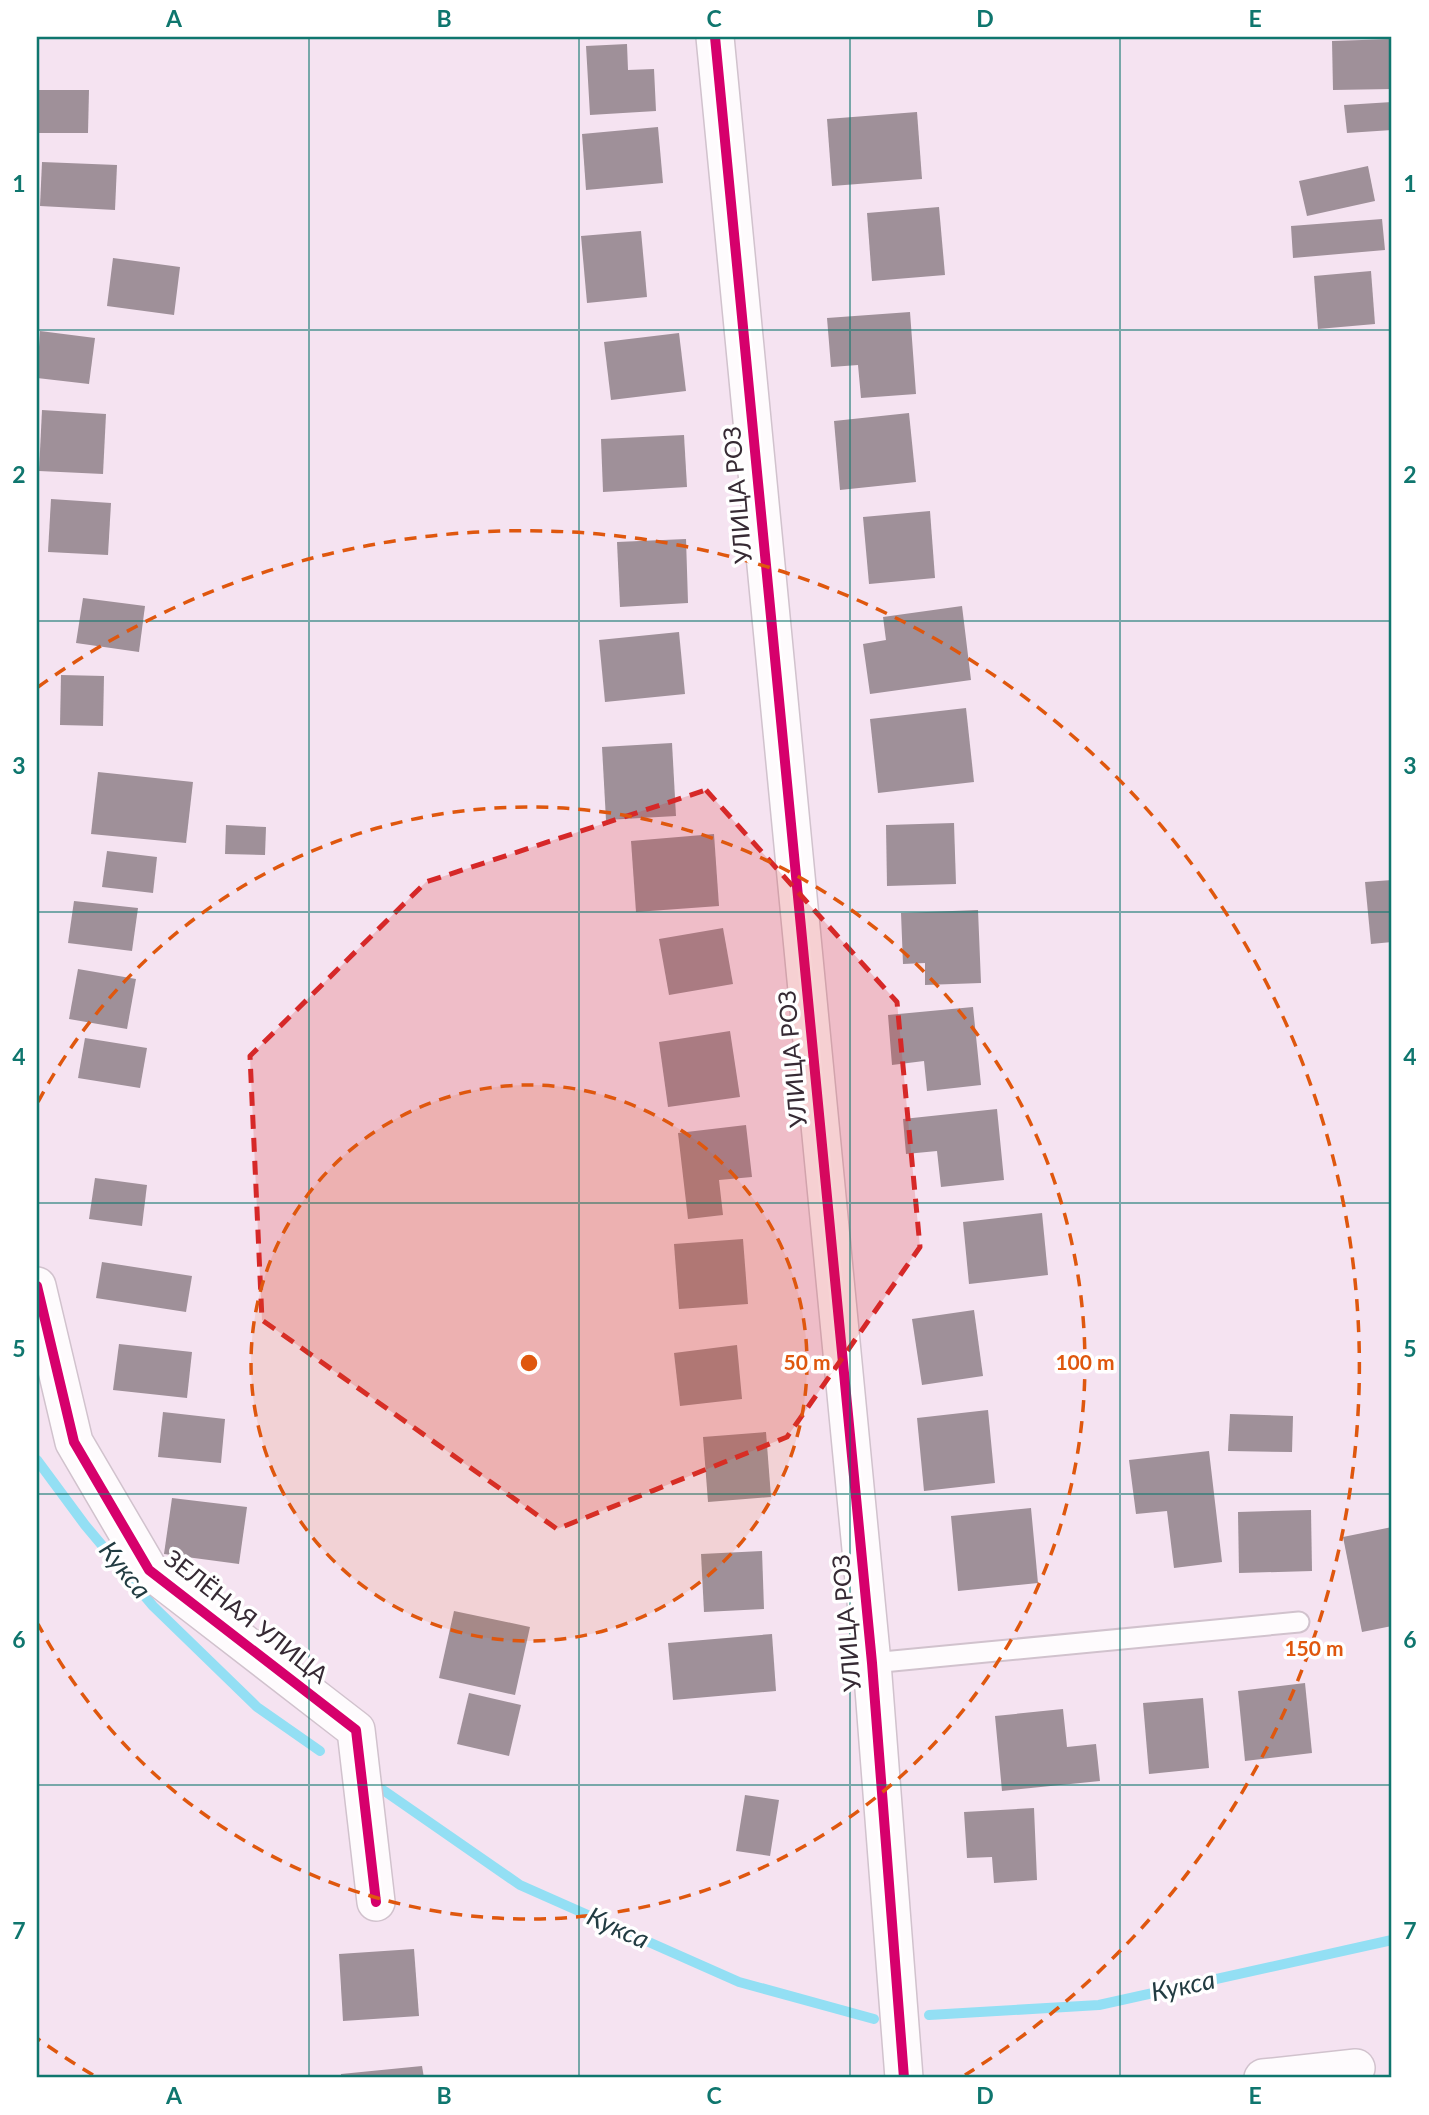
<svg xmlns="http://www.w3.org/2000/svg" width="1429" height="2115" font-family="Lato,sans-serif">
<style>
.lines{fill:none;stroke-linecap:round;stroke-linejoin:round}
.stream{stroke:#93dff4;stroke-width:10}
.building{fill:#9f9099}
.lane-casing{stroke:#d1c2cd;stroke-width:23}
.street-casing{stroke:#d1c2cd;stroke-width:40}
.lane{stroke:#fefbfd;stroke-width:19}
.street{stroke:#fefbfd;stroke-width:37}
.cycleway-casing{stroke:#fff;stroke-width:15}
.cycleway{stroke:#d6006c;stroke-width:10}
.marked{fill:#d62828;fill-opacity:0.2;stroke:#d62828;stroke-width:5;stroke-dasharray:14 9;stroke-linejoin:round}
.grid{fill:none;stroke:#0f766e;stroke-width:2;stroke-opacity:0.55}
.ring{fill:none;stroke:#df570e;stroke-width:3.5;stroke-dasharray:12 9}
.labels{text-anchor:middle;stroke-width:7;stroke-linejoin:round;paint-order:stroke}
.street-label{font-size:24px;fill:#362a34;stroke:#fff}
.water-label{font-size:26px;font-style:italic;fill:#223c42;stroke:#fff}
.centre{fill:#df570e;stroke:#fff;stroke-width:3.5}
.ring-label{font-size:21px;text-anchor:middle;font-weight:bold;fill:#df570e;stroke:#fff;stroke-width:7;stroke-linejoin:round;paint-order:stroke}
.neatline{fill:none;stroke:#0f766e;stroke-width:2.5}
.grid-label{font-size:23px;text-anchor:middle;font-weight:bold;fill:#0f766e}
</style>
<rect width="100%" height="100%" fill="#f5e3f1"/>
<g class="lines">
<g class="stream">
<path d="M37,1460L85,1525L153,1606L257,1707L320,1751"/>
<path d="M383,1790L520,1885L739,1982L874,2019"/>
<path d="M929,2015L1099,2005L1392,1940"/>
</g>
</g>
<g class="building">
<path d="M1392,39V89L1333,90L1332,41Z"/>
<path d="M627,44L628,70L654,69L656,111L590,115L586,46Z"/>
<path d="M38,90H89L88,133H38Z"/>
<path d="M1392,102V130L1347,133L1344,105Z"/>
<path d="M917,112L922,179L832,186L827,119Z"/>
<path d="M658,127L663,183L586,190L582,134Z"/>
<path d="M42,162L117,165L115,210L40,206Z"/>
<path d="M1368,166L1375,201L1307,216L1299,181Z"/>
<path d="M939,207L945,275L872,281L867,213Z"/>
<path d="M1382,219L1385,250L1293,258L1291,226Z"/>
<path d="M641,231L647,297L587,303L581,236Z"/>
<path d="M113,258L180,267L174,315L107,306Z"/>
<path d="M1371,271L1375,324L1318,329L1314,276Z"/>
<path d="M910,312L916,394L861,398L858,365L831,367L827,318Z"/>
<path d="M40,331L95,338L89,384L37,378Z"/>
<path d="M679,333L686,391L611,400L604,342Z"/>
<path d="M42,410L106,414L103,474L39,471Z"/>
<path d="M909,413L916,482L840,490L834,421Z"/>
<path d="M684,435L687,487L603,492L601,439Z"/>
<path d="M51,499L111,503L108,555L48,552Z"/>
<path d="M930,511L935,578L869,584L863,517Z"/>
<path d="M686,539L688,603L620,607L617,542Z"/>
<path d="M83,598L145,606L139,652L76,643Z"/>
<path d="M962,606L971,680L870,694L863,644L886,640L883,617Z"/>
<path d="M679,632L685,694L605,702L599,640Z"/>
<path d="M61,675L104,676L103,726L60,725Z"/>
<path d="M966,708L974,782L878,793L870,719Z"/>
<path d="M672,743L676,816L606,820L602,747Z"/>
<path d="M98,772L193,782L186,843L91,834Z"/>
<path d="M954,823L956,884L887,886L886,825Z"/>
<path d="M226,825L266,827L265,855L225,854Z"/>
<path d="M714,834L719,906L636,912L631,841Z"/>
<path d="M107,851L157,857L153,893L102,887Z"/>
<path d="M1392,880V942L1371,944L1365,882Z"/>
<path d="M74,901L138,908L132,951L68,943Z"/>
<path d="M978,910L981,983L925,985V963L903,964L901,913Z"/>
<path d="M723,928L733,984L669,995L659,939Z"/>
<path d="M78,969L136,979L127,1029L69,1019Z"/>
<path d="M973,1007L981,1085L927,1091L924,1061L892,1065L888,1015Z"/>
<path d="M730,1031L740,1097L668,1107L659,1042Z"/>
<path d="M85,1038L147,1048L140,1088L78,1078Z"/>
<path d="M997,1109L1004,1180L941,1187L937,1151L906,1154L903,1119Z"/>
<path d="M746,1125L752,1177L719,1180L723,1215L688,1219L678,1133Z"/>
<path d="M95,1178L147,1185L142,1226L89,1219Z"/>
<path d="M1042,1213L1048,1275L969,1284L963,1222Z"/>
<path d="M743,1239L748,1304L679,1309L674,1244Z"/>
<path d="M102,1262L192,1276L186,1312L96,1298Z"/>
<path d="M974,1310L983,1376L922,1385L912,1319Z"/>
<path d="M119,1344L192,1352L187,1398L113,1390Z"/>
<path d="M737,1345L742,1399L680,1406L674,1353Z"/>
<path d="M988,1410L995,1483L924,1491L917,1418Z"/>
<path d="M163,1412L225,1419L221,1463L158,1457Z"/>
<path d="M1230,1414L1293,1416L1292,1452L1228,1451Z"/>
<path d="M766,1432L771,1497L708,1502L703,1437Z"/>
<path d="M1209,1451L1222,1562L1174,1568L1167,1511L1136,1514L1129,1460Z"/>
<path d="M172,1498L247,1507L239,1564L164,1554Z"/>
<path d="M1031,1508L1038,1583L958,1591L951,1516Z"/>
<path d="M1311,1510L1312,1571L1239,1573L1238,1512Z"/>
<path d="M1392,1527V1626L1362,1632L1343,1537Z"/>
<path d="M762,1551L764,1609L704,1612L701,1554Z"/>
<path d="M454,1611L530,1627L515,1695L439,1678Z"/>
<path d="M772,1634L776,1691L673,1700L668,1643Z"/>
<path d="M1305,1683L1312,1753L1245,1761L1238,1691Z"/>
<path d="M469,1693L521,1705L509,1756L457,1744Z"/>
<path d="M1203,1698L1209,1768L1149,1774L1143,1703Z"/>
<path d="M1063,1709L1067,1747L1096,1744L1100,1781L1002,1791L995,1716Z"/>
<path d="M745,1795L779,1800L770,1856L736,1851Z"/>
<path d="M1034,1808L1037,1880L994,1883L992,1857L967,1858L964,1812Z"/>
<path d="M414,1949L419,2016L343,2021L339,1954Z"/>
<path d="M422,2066L424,2078H341V2074Z"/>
</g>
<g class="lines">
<g class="lane-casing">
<path id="lane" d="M872,1663L1299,1622"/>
</g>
<g class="street-casing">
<g id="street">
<path d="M715,37L872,1663L904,2078"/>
<path d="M37,1286L74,1442L149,1570L356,1730L376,1902"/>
<path d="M1263,2078L1356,2068"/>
</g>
</g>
<use href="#lane" class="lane"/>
<use href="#street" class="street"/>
<g class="cycleway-casing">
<g id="cycleway">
<path d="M715,37L872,1663L904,2078"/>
<path d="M37,1286L74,1442L149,1570L356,1730L376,1902"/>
</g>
</g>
<use href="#cycleway" class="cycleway"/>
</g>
<path class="marked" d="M706,790L897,1002L920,1247L787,1437L557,1529L262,1320L250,1056L426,882Z"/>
<path class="grid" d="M309,37V2078M579,37V2078M850,37V2078M1120,37V2078M37,330H1392M37,621H1392M37,912H1392M37,1203H1392M37,1494H1392M37,1785H1392"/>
<circle cx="529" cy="1363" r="278" fill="#df570e" fill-opacity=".12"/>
<g class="ring">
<circle cx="529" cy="1363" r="278"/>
<path d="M38 1102A556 556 0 1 1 38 1624"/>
<path d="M93 2075A835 835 0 0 1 38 2039M38 687A835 835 0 1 1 965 2075"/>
</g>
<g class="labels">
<g class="street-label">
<text transform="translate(738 495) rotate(-95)" y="8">УЛИЦА РОЗ</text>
<text transform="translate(793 1059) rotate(-95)" y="8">УЛИЦА РОЗ</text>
<text transform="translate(246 1617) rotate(38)" y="8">ЗЕЛЁНАЯ УЛИЦА</text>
<text transform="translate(847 1623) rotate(-95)" y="8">УЛИЦА РОЗ</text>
</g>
<g class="water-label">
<text transform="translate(125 1570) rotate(51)" y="9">Кукса</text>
<text transform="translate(618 1928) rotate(24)" y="9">Кукса</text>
<text transform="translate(1183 1986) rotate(-12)" y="9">Кукса</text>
</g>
</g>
<circle cx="529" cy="1363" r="10" class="centre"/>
<g class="ring-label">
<text x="807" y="1370">50 m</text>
<text x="1085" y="1370">100 m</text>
<text x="1314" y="1656">150 m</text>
</g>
<rect width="1429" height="2115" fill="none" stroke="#ffffff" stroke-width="77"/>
<rect x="38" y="38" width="1352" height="2038" class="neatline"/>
<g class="grid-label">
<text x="174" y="27">A</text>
<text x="444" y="27">B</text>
<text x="714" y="27">C</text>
<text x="985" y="27">D</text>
<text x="1255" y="27">E</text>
<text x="19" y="192">1</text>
<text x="1410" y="192">1</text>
<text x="19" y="483">2</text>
<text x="1410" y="483">2</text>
<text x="19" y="774">3</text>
<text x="1410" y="774">3</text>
<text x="19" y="1065">4</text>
<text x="1410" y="1065">4</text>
<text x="19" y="1357">5</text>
<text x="1410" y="1357">5</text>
<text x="19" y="1648">6</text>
<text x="1410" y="1648">6</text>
<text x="19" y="1939">7</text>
<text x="1410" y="1939">7</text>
<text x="174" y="2104">A</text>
<text x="444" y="2104">B</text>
<text x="714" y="2104">C</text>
<text x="985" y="2104">D</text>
<text x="1255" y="2104">E</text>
</g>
</svg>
